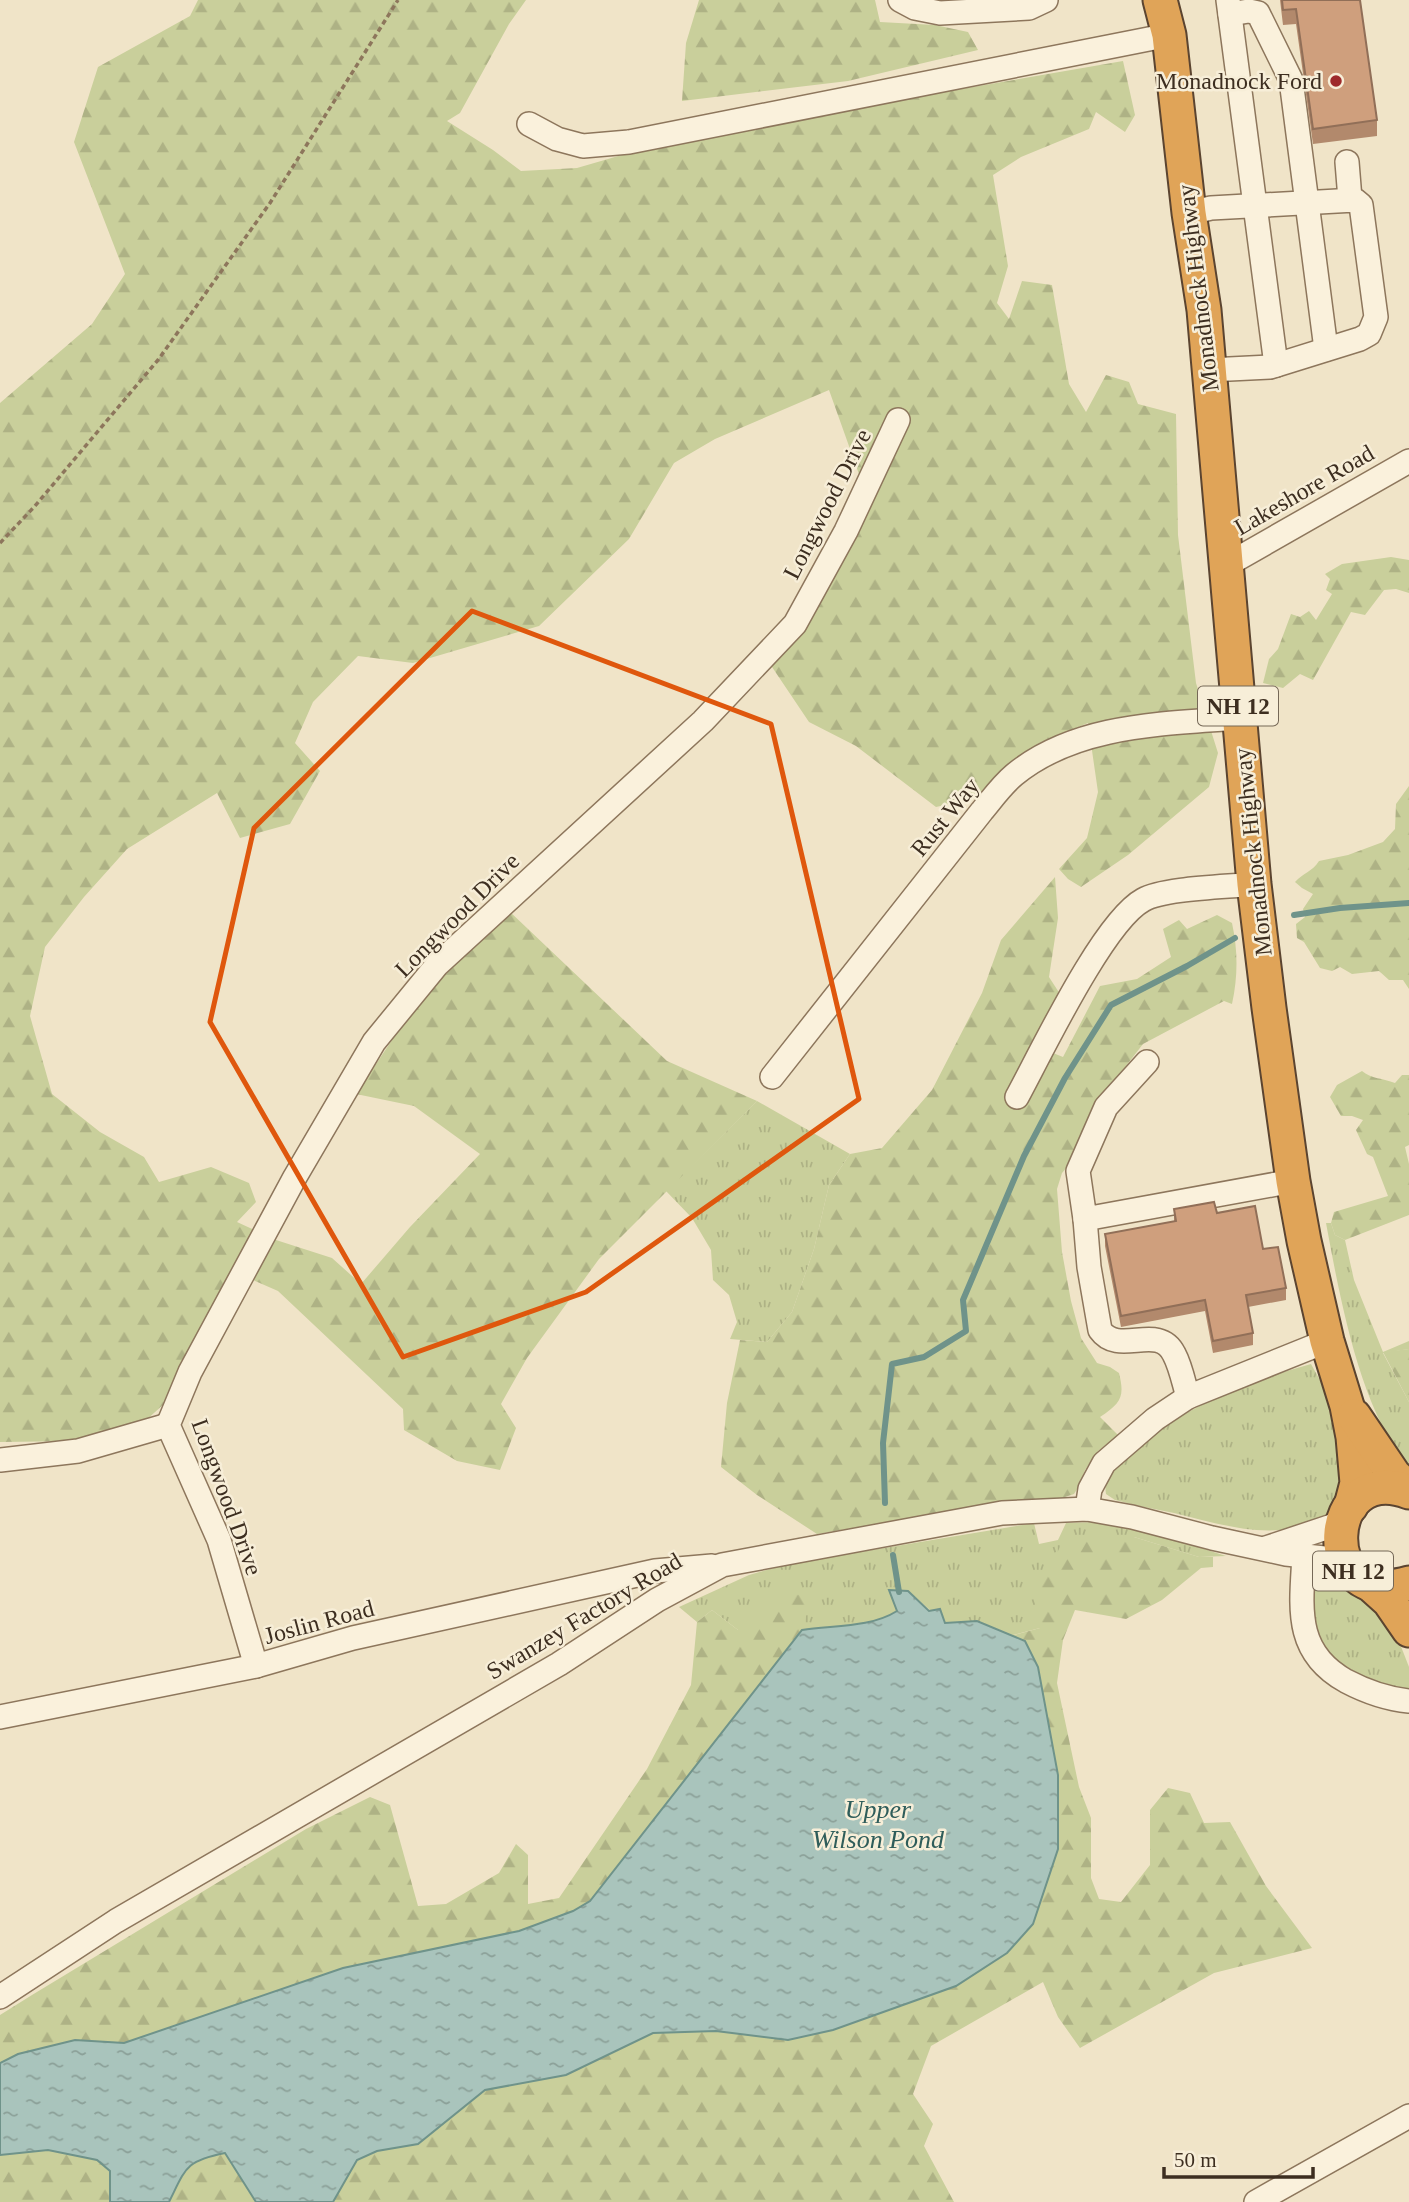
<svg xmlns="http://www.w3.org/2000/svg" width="1409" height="2202" font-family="Georgia,serif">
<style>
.grass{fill:url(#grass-tufts)}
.forest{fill:url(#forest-firs)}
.water{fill:url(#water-ripples);stroke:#6f938a;stroke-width:2}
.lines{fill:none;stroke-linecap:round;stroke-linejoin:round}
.stream{stroke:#6f938a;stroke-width:6}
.minor-casing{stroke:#8d765c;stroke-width:26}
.highway-casing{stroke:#5b4430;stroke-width:37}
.path{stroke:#8d765c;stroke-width:3.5;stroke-dasharray:5 3.5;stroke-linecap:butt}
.minor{stroke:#faf1dc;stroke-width:23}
.highway{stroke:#e0a458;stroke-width:33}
.wall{fill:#b2896c}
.building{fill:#cf9f7d;stroke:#916f58;stroke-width:2}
.marked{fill:none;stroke:#df570d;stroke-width:5;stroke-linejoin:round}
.poi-dot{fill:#9e2a2b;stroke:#f7eed8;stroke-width:2.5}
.labels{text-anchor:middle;stroke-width:5;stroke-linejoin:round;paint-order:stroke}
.shield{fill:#f7eed8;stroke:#756857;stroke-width:2}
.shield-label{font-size:23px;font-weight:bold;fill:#3d2e20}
.poi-label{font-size:24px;fill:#3d2e20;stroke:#f7eed8;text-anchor:end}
.street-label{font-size:24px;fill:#3d2e20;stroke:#f7eed8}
.water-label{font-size:26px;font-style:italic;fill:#2f5d5a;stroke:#f7eed8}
</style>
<defs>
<pattern id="grass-tufts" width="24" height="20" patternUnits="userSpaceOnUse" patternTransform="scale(1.75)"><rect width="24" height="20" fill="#c9cf9b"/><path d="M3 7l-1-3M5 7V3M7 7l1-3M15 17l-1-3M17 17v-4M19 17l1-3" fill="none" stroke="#aeb285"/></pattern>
<pattern id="forest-firs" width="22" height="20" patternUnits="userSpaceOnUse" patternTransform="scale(1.75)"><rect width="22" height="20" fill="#c9cf9b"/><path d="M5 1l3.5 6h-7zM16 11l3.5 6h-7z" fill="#aeb285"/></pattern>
<pattern id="water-ripples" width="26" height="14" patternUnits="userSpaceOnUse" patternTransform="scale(1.75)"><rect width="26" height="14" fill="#a9c4bc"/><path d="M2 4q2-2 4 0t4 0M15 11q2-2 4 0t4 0" fill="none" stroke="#8ba098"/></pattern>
</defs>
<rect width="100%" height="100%" fill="#f0e4c8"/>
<g class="grass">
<path d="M757,1101L850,1154L829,1185L814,1249L792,1312L767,1342L730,1339L737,1322L729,1295L713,1280L711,1250L692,1218L666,1191Z"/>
<path d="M1326,1223H1331L1335,1235L1345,1240L1354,1280L1383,1352L1409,1341V1349L1383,1353L1409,1402V1465C1360,1414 1339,1292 1326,1223Z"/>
<path d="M1311,1364L1321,1382L1348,1461L1337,1511C1281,1545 1232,1527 1174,1513C1154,1509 1134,1505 1115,1500L1106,1494C1103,1477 1114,1471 1125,1459C1177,1409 1242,1383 1311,1364Z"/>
<path d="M1095,1522L1142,1529L1226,1556L1199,1557L1134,1537L1040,1628L1013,1635L977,1621L945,1623L908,1591L899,1592L897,1612L874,1622L802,1630H738L712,1610L697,1622L679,1607L749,1575L788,1564L1034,1523L1039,1544L1058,1540L1066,1523Z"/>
<path d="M1320,1567H1328L1345,1578L1395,1631L1409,1667V1692L1376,1685L1327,1654L1311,1619L1313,1573Z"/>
</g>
<g class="forest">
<path d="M198,0H526L509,24L460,113L447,121L493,150L521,171L577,168L639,150L909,98L1123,61L1135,115L1125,132L1096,112L1089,129L1021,157L993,175L1008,266L997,303L1009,319L1022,281L1052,285L1069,384L1086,412L1106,375L1129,382L1138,404L1176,414L1178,535L1196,683L1218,753L1209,787L1128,855L1081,887L1068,879L1059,869L1087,838L1098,792L1088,723L1041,742L975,798L936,807L856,746L809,722L770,664L870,505L829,390L715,439L674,463L629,539L539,626L413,663L358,656L313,702L295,743L320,771L290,824L240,838L217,793L127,849L84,897L45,947L30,1016L52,1094L100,1132L144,1157L159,1182L211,1167L249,1183L256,1202L237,1222L276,1240L332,1258L361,1284L410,1227L480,1154L414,1106L356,1094L414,1007L508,910L667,1061L757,1101L599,1259L527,1358L501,1404L516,1428L500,1470L457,1461L404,1430L403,1409L278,1291L235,1272L180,1364L175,1394L144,1422L81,1441L0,1442V403L92,324L125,274L74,142L98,67L190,16Z"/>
<path d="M699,0H875L880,22L935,25L968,32L978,50L848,81L682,101L686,43Z"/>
<path d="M1391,557L1409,560V593L1396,589L1384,590L1365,615L1351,612L1313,680L1300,674L1283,688L1263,683L1269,659L1278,649L1291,614L1300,617L1309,611L1316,620L1332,594L1326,590L1330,579L1325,574L1342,564Z"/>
<path d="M1409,786V989L1403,980H1389L1379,971L1352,974L1340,967L1332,971L1320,968L1304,942L1297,938L1296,924L1305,917L1303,909L1313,894L1302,888L1295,882C1303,873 1312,872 1319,861L1348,855L1383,842L1395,829L1396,804Z"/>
<path d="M1055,877L1058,918L1049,977L1071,1011L1053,1053L1063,1057L1100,986L1137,979L1171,957L1163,929L1179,920L1187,929L1217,915L1232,923C1238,951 1238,976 1232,1004L1224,1001L1143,1044L1098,1102L1069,1165L1062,1173L1057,1189L1062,1252L1071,1301L1081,1338L1097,1363L1110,1367L1119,1373C1125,1397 1121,1403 1100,1417L1118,1435L1098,1451L1085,1470L1079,1486L1074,1494L1059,1499L1020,1500L817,1534L757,1495L721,1467L727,1403L740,1340L767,1342L792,1312L814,1249L829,1185L850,1154L882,1148L932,1090L982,993L1001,940Z"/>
<path d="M1362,1071C1371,1079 1383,1078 1395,1083L1402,1075H1409V1145L1405,1147L1409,1164V1215L1345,1240L1335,1235L1331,1223L1334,1212L1388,1196L1373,1157L1367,1154L1356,1130L1363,1120L1352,1116H1341L1330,1097L1337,1085Z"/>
<path d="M1409,1349V1402L1383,1352Z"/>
<path d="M1097,1537H1134L1199,1557H1213V1567L1201,1568L1162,1600L1126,1619L1075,1610L1063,1640L1057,1683L1079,1787L1091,1818V1878L1099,1899L1121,1902L1150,1865V1810L1168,1788L1190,1793L1204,1823L1230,1822L1266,1886L1312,1948L1214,1973L1080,2048L1058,2017L1043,1982L931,2046L913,2094L933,2124L924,2146L954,2202H0V2015L32,1995L306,1829L370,1797L390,1805L418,1906L446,1904L499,1873L516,1844L528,1855V1904L559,1898L647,1769L691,1685L697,1622L712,1610L738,1630L789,1592L810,1598L803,1630L874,1622L897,1612L889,1590L908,1591L929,1611L940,1609L945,1623L977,1621L1014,1635L1040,1628L1035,1597L1063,1541Z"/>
</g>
<path class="water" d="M889,1590L908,1591L929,1611L940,1609L945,1623L977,1621L1025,1641L1038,1667L1058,1775V1849L1033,1924L1007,1953L956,1986L833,2030L788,2040L716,2031L653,2033L566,2075L485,2090L418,2144L377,2151L357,2160L333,2202H256L225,2153C185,2161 186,2168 169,2202H110V2171L97,2160L48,2150L0,2155V2063L18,2054L75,2040L124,2043L343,1968L519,1931L573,1911L590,1901L802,1630C833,1625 870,1628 897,1611Z"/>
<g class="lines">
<g class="stream">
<path d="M1294,915L1340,908L1409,903"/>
<path d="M885,1503L883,1443L892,1364L924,1357L966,1331L963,1300L1024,1156L1065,1078L1111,1005L1187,966L1235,938"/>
<path d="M893,1555L899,1592"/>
</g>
<g class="minor-casing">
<g id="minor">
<path d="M900,0L915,8L940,13L1029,8L1046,0"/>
<path d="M1228,0L1276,365"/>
<path d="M1230,14L1249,11L1258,13L1291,80L1326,349"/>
<path d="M529,124L557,139L583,146L629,142L1169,35"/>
<path d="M1347,162L1350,199"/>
<path d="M1189,213L1211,208L1355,200L1361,205L1376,317L1369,334L1360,339L1270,367L1209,370"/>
<path d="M1225,566L1409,461"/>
<path d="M1147,1062L1106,1107L1078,1171L1085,1219L1293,1181"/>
<path d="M772,1077L982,811C992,799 1002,785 1014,775C1076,724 1163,724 1239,718"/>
<path d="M1017,1097C1041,1053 1103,922 1143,900C1164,888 1228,887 1254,884"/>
<path d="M1085,1219L1089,1267L1100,1330C1119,1357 1158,1322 1174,1354C1181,1367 1184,1384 1188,1397"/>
<path d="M0,1460L78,1451L168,1425"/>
<path d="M1087,1509L1090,1489L1104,1463L1155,1419L1188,1397L1327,1341"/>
<path d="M1266,1548L1332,1526L1343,1519"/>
<path d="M1304,1556C1301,1608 1294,1652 1346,1681C1365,1691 1388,1699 1409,1701"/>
<path d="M256,1666L219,1540L168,1425L190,1372L295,1177L374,1042L437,965L703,721L795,624L846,531L898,420"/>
<path d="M0,1717L256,1666L353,1638L655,1571L712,1566"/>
<path d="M0,1997L116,1921L559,1664L657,1600L722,1565L1002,1513L1087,1509L1132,1517L1212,1538L1286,1554L1334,1559L1348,1566"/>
<path d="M1256,2202L1409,2116"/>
</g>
</g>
<g class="highway-casing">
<g id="highway">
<path d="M1160,0L1169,35L1189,213L1204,310L1254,884L1269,1008L1293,1181L1304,1241L1327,1341L1347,1406L1353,1437L1357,1483L1351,1506"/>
<path d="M1354,1416L1394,1475L1409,1489"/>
<path d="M1409,1492C1323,1459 1313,1611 1409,1583"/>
<path d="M1369,1583L1389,1601L1409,1630"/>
</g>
</g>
<path class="path" d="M0,543L35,506L158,360L270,203L398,0"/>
<use href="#minor" class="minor"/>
<use href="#highway" class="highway"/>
</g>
<g class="wall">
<path d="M1280,0H1360L1377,120V136L1313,144L1296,24L1283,25Z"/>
<path d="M1174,1209L1217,1213L1263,1249L1286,1288V1300L1248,1307L1253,1333V1345L1213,1353L1205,1311L1121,1327L1105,1246V1234L1174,1222Z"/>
</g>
<g class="building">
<path d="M1282,0H1360L1377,120L1313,129L1296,9L1283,10Z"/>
<path d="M1214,1202L1217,1213L1255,1206L1263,1249L1278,1247L1286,1288L1246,1295L1253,1333L1213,1341L1205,1300L1121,1316L1105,1234L1176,1221L1174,1209Z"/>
</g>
<path class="marked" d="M472,611L771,724L859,1099L586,1292L403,1357L210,1022L254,828Z"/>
<circle class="poi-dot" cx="1336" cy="81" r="7"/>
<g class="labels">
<g class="shield">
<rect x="1198" y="686.5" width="80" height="39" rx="5"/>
<rect x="1313" y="1551.5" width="80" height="39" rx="5"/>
</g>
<g class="shield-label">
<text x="1238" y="714">NH 12</text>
<text x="1353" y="1579">NH 12</text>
</g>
<g class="poi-label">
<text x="1322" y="89">Monadnock Ford</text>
</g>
<g class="street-label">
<text transform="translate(1198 288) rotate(-97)" y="8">Monadnock Highway</text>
<text transform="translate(1304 490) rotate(-30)" y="8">Lakeshore Road</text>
<text transform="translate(827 504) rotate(-63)" y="8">Longwood Drive</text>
<text transform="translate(945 817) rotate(-51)" y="8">Rust Way</text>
<text transform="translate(1253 852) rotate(-96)" y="8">Monadnock Highway</text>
<text transform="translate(457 915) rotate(-45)" y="8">Longwood Drive</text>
<text transform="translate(227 1497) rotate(70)" y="8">Longwood Drive</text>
<text transform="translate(584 1616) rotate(-31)" y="8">Swanzey Factory Road</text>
<text transform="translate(319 1622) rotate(-15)" y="8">Joslin Road</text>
</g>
<g class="water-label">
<text x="878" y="1818">Upper<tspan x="878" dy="30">Wilson Pond</tspan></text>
</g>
</g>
<path d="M1164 2167v10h149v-10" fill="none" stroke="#3d2e20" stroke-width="3.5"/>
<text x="1174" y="2167" font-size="21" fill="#3d2e20" stroke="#f7eed8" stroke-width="5" paint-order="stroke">50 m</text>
</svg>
